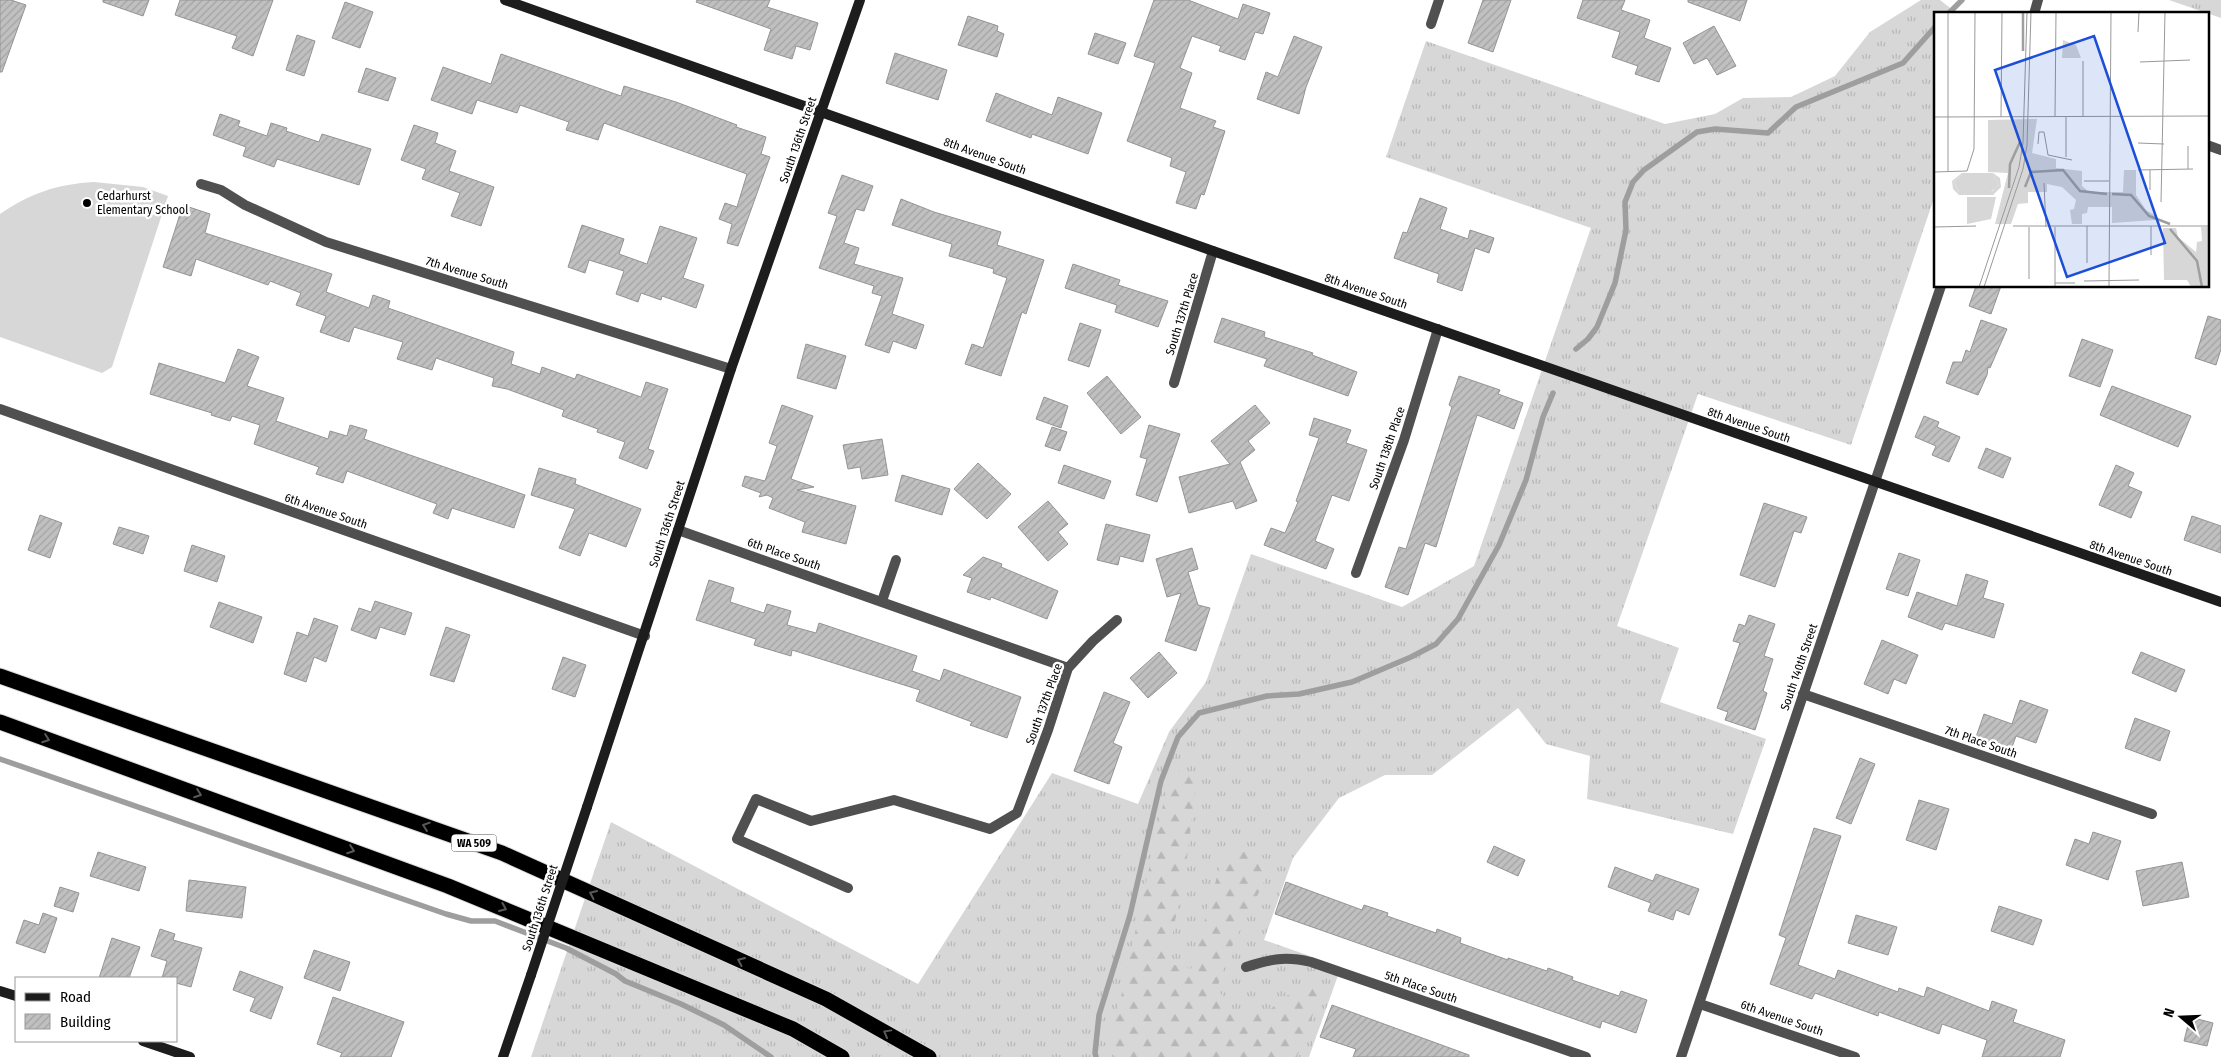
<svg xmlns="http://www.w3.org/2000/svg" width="2221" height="1057" font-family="'Fira Sans Condensed',sans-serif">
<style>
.grass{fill:url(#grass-tufts)}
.forest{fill:url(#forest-firs)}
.pitch{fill:#d7d7d7}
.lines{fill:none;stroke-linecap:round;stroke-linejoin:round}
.stream{stroke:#9e9e9e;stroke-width:5.5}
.building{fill:url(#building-hatch);stroke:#949494}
.highway-casing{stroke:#dbdbdb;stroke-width:17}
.street{stroke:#505050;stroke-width:10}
.secondary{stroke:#1d1d1d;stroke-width:10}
.highway{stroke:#000;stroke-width:15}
.secondary-bridge{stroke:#1d1d1d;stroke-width:10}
.oneway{stroke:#595959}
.poi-dot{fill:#000;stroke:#fff;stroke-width:2}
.labels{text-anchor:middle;stroke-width:5;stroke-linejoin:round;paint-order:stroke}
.shield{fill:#fff;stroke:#4c4c4c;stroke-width:1}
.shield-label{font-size:11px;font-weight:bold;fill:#000}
.street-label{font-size:12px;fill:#000;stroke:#fff}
.poi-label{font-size:12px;fill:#000;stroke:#fff;text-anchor:start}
.inset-river{fill:none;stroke:#9e9e9e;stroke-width:2.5}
.inset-road{fill:none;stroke:#999;stroke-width:1}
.view{fill:#1d4ed8;fill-opacity:0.15;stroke:#1d4ed8;stroke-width:2.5}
.inset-edge{fill:none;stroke:#000;stroke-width:2.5}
</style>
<defs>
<pattern id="grass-tufts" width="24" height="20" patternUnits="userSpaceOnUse" patternTransform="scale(1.25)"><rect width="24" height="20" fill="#d7d7d7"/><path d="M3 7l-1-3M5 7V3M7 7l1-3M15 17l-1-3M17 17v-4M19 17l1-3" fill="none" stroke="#b7b7b7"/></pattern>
<pattern id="forest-firs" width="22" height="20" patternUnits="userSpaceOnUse" patternTransform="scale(1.25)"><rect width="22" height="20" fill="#d7d7d7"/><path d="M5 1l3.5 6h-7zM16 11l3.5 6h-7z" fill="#b7b7b7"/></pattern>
<pattern id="building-hatch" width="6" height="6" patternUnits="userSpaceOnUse" patternTransform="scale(1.25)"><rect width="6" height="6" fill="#c0c0c0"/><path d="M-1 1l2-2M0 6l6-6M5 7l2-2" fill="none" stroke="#a3a3a3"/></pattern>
</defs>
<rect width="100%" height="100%" fill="#fff"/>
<g class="grass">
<path d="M1921,0H1940L1958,14H1935V195L1851,445L1698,394L1617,626L1679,648L1660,702L1766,739L1733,834L1587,799L1590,756L1546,744L1518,708L1432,775H1385L1339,798L1293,858L1264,940L1341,967L1309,1057H531L611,822L918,984L1052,773L1138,804L1169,732L1206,682L1251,554L1402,607L1474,566L1591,228L1386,157L1426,41L1665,124L1715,114L1743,98L1791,97L1835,76L1870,32Z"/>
<path d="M2169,0H2221V18Z"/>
</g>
<path class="forest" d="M1183,766L1196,785L1187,858L1167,963L1191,969L1224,852H1256L1272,866L1233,944L1217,988L1234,1013L1267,1012L1298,987L1324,985L1297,1057H1116L1109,1042L1121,997L1168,782Z"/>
<path class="pitch" d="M94,182L143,187L168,196L112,367L102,373L0,337V214C30,193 58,184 94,182Z"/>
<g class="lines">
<g class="stream">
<path d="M1948,14L1962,0"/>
<path d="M1576,349L1588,339L1597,327L1615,283L1626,230L1625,202L1633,182L1644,170L1697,132L1715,129L1768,133L1796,107L1903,63L1935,27"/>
<path d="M0,759L446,914L471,921H495L566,948L616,974L625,981L681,1004L724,1025L771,1057"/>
<path d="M1096,1057L1095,1053L1099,1015L1130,915L1161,781L1178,737L1199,713L1267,696L1299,694L1352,682L1411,657L1436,644L1458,619L1499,545L1526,480L1543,417L1553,393"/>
</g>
</g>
<g class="building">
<path d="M0,0H11L26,5L2,72H0Z"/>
<path d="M103,0H149L143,16L103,2Z"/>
<path d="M180,0H273L253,56L232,48L237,36L175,15Z"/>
<path d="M697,0H770L767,7L818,23L810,50L796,46L792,59L764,50L771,29L696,2Z"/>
<path d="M1154,0H1188L1238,19L1243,4L1270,13L1263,34L1255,32L1245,60L1219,51L1221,46L1192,36L1180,68L1192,73L1180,108L1216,121L1213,127L1225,131L1204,195L1201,194L1196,209L1176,203L1186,172L1170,166L1172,158L1127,141L1155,63L1134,56Z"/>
<path d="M1483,0H1511L1493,52L1468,43Z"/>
<path d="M1583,0H1625L1621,10L1650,20L1644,38L1671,48L1659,82L1635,74L1638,66L1612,57L1620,32L1577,18Z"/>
<path d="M1688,0H1747L1740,21L1688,2Z"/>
<path d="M345,2L373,12L360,48L332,38Z"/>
<path d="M968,16L998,26L997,31L1004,34L997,57L958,45Z"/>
<path d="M1714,26L1736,66L1717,75L1707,58L1694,64L1683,43Z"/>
<path d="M1095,33L1126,43L1118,64L1088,54Z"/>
<path d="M297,35L315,41L304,76L286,70Z"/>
<path d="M1294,36L1322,47L1306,87L1299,114L1257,99L1266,72L1278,77Z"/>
<path d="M895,53L947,70L938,100L886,83Z"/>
<path d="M501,54L621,96L624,86L676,102L737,125L736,127L766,137L761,154L770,157L738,246L727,243L732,224L719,219L725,203L737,207L747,174L604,123L598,140L566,130L569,122L520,105L517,113L477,100L472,114L431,100L443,67L491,84Z"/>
<path d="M366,68L396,78L388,101L358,92Z"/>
<path d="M996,93L1052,115L1058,97L1102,113L1088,154L1032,134L1031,138L986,121Z"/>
<path d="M220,114L240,121L238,126L267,136L271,123L287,128L286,131L319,142L322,134L371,149L359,185L277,159L274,167L243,156L246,147L213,135Z"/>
<path d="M414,125L438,133L435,143L456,151L449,171L494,187L481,226L451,216L460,193L422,179L426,169L401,160Z"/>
<path d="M842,175L873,186L864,211L856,209L844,243L859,248L854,264L903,278L892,314L924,325L916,349L893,341L889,353L865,345L882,296L872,293L874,286L819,268L837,216L828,213Z"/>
<path d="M1420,198L1447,208L1440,229L1468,239L1470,230L1494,238L1489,253L1475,248L1462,291L1437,282L1439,274L1394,258L1403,232L1407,233Z"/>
<path d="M901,199L934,212L1001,232L997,245L1044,260L1026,314L1022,312L1001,376L965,364L972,344L983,348L1007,278L993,273L994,269L949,256L952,244L892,225Z"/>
<path d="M183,205L210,214L205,233L332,274L326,292L369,308L373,295L390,301L388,308L514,352L511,364L540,374L542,367L575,379L577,374L641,397L646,382L668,389L648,449L654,451L647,469L619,458L625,442L597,432L598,429L562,416L564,410L507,389L492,386L494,378L436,358L432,370L397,359L403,342L354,327L349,342L320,332L326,316L296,305L301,293L270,281L268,285L196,259L191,276L163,267Z"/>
<path d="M582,225L624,239L619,254L647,264L660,226L697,238L683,278L704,285L696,308L662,296L661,300L641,293L638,302L616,294L624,271L589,260L585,273L568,267Z"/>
<path d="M1073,264L1120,280L1118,285L1168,301L1158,327L1115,312L1117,305L1065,288Z"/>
<path d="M1976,286H2001L1991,314L1969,306Z"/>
<path d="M2208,316L2221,320V349L2216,365L2195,358Z"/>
<path d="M1222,318L1265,332L1264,337L1313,353L1312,355L1357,372L1348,396L1264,366L1267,359L1214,342Z"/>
<path d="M1981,320L2007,329L1990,368L1988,367L1987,375L1978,395L1946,383L1953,362H1962L1966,350L1970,352Z"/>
<path d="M1080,323L1101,330L1089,367L1068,360Z"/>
<path d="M2082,339L2113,350L2100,387L2069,376Z"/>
<path d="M806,344L846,356L836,389L797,378Z"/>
<path d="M238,349L259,357L247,386L284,398L276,421L328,439L330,431L347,436L350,425L367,430L364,439L525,495L514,528L452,508L448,519L433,513L437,504L347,471L343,483L316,474L319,467L254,444L260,425L232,416L230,421L211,415L212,413L150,394L159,363L225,383Z"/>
<path d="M1107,376L1141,417L1121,434L1087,393Z"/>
<path d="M1459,376L1500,390L1498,394L1523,403L1514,429L1477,415L1436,547L1425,543L1408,595L1385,587L1399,547L1406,549L1452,407L1449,405Z"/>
<path d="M2112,386L2191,416L2178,447L2100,415Z"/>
<path d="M1044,397L1068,406L1061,428L1036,419Z"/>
<path d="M782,405L813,416L791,479L814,487L797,490L856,506L846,544L802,532L805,522L769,508L773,498L767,495L759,497L761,493L742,486L745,476L765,481L777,446L769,443Z"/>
<path d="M1255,405L1270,423L1248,441L1255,450L1240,462L1257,501L1236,509L1233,501L1189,513L1179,477L1230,464L1211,441Z"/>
<path d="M1924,416L1939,422L1937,427L1960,437L1949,462L1932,455L1936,446L1915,437Z"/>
<path d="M1314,418L1351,430L1346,443L1367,450L1349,501L1332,495L1315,541L1334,549L1326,569L1264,545L1271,528L1285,533L1298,502L1296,501L1319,438L1309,435Z"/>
<path d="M1149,425L1180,434L1157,502L1136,495L1147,459L1140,457Z"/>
<path d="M1052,427L1067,432L1060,451L1045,446Z"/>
<path d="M882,439L888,475L862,479L860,467L848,469L843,445Z"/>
<path d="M1986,448L2011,458L2003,478L1978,468Z"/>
<path d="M978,463L1011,494L987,519L954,489Z"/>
<path d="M1064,465L1111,481L1104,499L1058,483Z"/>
<path d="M2116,465L2134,473L2128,486L2142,492L2131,518L2099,505Z"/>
<path d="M539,468L576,479L575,484L641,509L626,547L589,533L580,556L559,548L575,509L531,495Z"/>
<path d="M902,475L950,489L942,515L895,501Z"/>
<path d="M1048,501L1068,524L1058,532L1068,544L1048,561L1018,527Z"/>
<path d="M1764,503L1807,517L1801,533L1794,531L1775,587L1740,575Z"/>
<path d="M40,515L62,523L50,558L28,550Z"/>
<path d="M2192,516L2221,526V553L2184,540Z"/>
<path d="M1106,524L1150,535L1143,562L1120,556L1118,565L1097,560Z"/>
<path d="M119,527L149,536L143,554L113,544Z"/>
<path d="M192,545L225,556L217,582L184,571Z"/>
<path d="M1192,548L1198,569L1188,572L1198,605L1210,608L1196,651L1165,641L1181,593L1167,597L1156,559Z"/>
<path d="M1899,553L1920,560L1908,596L1886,589Z"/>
<path d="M983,557L1002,564L1001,567L1058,591L1047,619L991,597L990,600L967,592L972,578L963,575Z"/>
<path d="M1966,574L1988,581L1983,598L2004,604L1994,638L1945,623L1942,630L1908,617L1917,592L1957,606Z"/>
<path d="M709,580L734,588L730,602L764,613L767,604L791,611L787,625L816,633L819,623L917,656L912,671L940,681L944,669L1021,697L1007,738L970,725L972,722L916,701L920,690L792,650L791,656L754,645L756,639L696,620Z"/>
<path d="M375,601L412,613L405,635L380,627L376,639L351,630L359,608L371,612Z"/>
<path d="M219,602L262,617L253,643L210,627Z"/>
<path d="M1749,615L1775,624L1764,656L1773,659L1763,691L1767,693L1755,730L1725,720L1728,712L1717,708L1740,643L1733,641L1739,624L1745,626Z"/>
<path d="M314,618L338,626L326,662L314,657L306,682L284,674L297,632L308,636Z"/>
<path d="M446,627L470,635L454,682L430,675Z"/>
<path d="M1882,640L1918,655L1906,684L1894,679L1888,694L1864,684Z"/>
<path d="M1159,652L1177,673L1148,698L1130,678Z"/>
<path d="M2141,652L2185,670L2176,692L2132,673Z"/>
<path d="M563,657L586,665L575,697L552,689Z"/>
<path d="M1104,692L1130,702L1113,743L1122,747L1109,784L1074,771Z"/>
<path d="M2020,700L2048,710L2036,743L2016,736L2011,750L1976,737L1984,714L2012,724Z"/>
<path d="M2135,718L2170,731L2160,761L2125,748Z"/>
<path d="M1860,758L1875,764L1851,824L1836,818Z"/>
<path d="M1919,800L1949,809L1936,850L1906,840Z"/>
<path d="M1814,828L1841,836L1798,965L1835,979L1838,970L1898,992L1899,988L1924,997L1927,987L1989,1011L1992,1001L2017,1010L2013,1022L2065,1040L2060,1057H1982L1987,1040L1942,1024L1939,1034L1879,1012L1878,1016L1815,993L1812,999L1770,984L1786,938L1779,935Z"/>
<path d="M2093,832L2121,841L2108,880L2066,865L2075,839L2089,844Z"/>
<path d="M1494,846L1525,860L1518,876L1487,862Z"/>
<path d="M98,852L146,867L139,891L90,876Z"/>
<path d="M2182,862L2189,897L2143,906L2136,871Z"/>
<path d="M1615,867L1653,881L1656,874L1699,889L1689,915L1676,910L1673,920L1648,911L1651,903L1608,887Z"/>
<path d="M189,880L246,887L242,918L186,911Z"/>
<path d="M1286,882L1362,910L1364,905L1388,913L1387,916L1436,933L1437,929L1461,938L1460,943L1508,960V958L1547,971L1548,968L1573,977L1572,980L1619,996L1621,991L1647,1000L1636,1033L1602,1021L1600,1028L1275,914Z"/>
<path d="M60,887L79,893L73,912L54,906Z"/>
<path d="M1999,906L2042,920L2033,945L1991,931Z"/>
<path d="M43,913L57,918L45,953L16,943L24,920L39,925Z"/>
<path d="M1856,915L1897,927L1888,955L1848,943Z"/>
<path d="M160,929L175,934L173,940L202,948L191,987L176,983V978H162L167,961L151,956Z"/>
<path d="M112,938L140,947L129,978H99Z"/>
<path d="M314,950L350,962L340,991L304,978Z"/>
<path d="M240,971L283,987L271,1019L250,1011L255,998L233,990Z"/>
<path d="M333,997L404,1022L391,1057H340L342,1053L317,1044Z"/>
<path d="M1332,1005L1469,1055V1057H1353L1356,1049L1320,1037Z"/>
<path d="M2190,1017L2213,1023L2207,1046L2184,1041Z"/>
</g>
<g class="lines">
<g class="highway-casing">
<g id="highway">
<path d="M0,676L502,853L826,999L929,1057"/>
<path d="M0,722L448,886L793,1029L842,1057"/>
</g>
</g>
<g class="street">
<path d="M2034,14L2038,0"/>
<path d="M1431,24L1439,0"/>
<path d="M2207,145L2221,150"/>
<path d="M201,184L221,190L245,205L326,242L731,369"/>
<path d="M1174,383L1213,251"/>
<path d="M0,409L645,636"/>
<path d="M678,530L1068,668"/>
<path d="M1356,573L1404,440L1438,329"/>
<path d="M882,601L896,560"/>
<path d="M1803,694L2152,814"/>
<path d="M848,888L737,839L756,799L811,821L894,800L990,829L1017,813L1048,730L1068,668L1093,641L1117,620"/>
<path d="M1246,967C1271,959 1285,956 1311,962L1586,1057"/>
<path d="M1700,1004L1855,1057"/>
<path d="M1681,1057L1941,286"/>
</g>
<g class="secondary">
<path d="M505,0L1213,251L2221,602"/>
<path d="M587,807L731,369L860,0"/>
<path d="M0,991L16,996"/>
<path d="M143,1041L190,1057"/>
<path d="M503,1057L531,975"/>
</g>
<use href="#highway" class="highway"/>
<path class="secondary-bridge" d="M531,975L587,807"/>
</g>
<defs><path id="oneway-chevron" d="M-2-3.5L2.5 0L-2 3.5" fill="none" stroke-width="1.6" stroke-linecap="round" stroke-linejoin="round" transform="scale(1.25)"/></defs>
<g class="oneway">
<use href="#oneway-chevron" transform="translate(46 739) rotate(20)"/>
<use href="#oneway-chevron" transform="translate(198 794) rotate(20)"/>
<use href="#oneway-chevron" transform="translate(426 826) rotate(-161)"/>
<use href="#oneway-chevron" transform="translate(351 850) rotate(20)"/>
<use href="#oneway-chevron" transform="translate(593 894) rotate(-156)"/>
<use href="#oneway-chevron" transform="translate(503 908) rotate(23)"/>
<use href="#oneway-chevron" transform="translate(741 961) rotate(-156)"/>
<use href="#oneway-chevron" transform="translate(887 1033) rotate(-151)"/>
</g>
<circle class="poi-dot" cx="87" cy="203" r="5"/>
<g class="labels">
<rect class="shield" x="451.5" y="834.5" width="45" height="17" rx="4"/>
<g class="shield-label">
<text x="474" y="847">WA 509</text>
</g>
<g class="street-label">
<text transform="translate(798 140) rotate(-71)" y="4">South 136th Street</text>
<text transform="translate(985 156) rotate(20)" y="4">8th Avenue South</text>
<text transform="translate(467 273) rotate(17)" y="4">7th Avenue South</text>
<text transform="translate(1366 291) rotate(19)" y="4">8th Avenue South</text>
<text transform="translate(1182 314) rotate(-73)" y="4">South 137th Place</text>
<text transform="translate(1749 425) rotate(19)" y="4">8th Avenue South</text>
<text transform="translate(1387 448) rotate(-71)" y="4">South 138th Place</text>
<text transform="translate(326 511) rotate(19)" y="4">6th Avenue South</text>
<text transform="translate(667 524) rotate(-72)" y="4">South 136th Street</text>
<text transform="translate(784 554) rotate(19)" y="4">6th Place South</text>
<text transform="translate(2131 558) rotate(19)" y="4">8th Avenue South</text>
<text transform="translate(1799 667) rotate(-71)" y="4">South 140th Street</text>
<text transform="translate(1044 704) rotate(-70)" y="4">South 137th Place</text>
<text transform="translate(1981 742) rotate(19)" y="4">7th Place South</text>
<text transform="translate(540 908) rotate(-72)" y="4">South 136th Street</text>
<text transform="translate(1421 987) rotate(19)" y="4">5th Place South</text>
<text transform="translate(1782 1018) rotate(19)" y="4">6th Avenue South</text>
</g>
<g class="poi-label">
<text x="97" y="200">Cedarhurst<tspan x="97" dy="14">Elementary School</tspan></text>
</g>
</g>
<g transform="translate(1934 12)">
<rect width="275" height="275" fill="#fff"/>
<path d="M103,107L98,141L122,147V156L148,159V174L155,180H189L190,158H202V183L212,198L222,204L221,208L178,211V195H154L153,201L148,202V212H138L136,198L140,197L142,188L128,175L113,172V180H94V191L84,192L77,212H61L74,161L54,160V108ZM28,163H59L65,173L56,180H25L20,170ZM267,215H275V275H257L253,268H230L229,216H242L244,225L262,240L263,230L268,229Z" fill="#d7d7d7"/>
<path d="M127,159L108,164L120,166L121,169H107L111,179H95L98,161Z" fill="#d7d7d7"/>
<path d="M129,28L142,33L147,46H128ZM28,161H59L66,166L67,175L59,183H25L19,177L18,169ZM28,163H59L65,173L56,180H25L20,170ZM28,164H59V179H28ZM33,185H62L57,207L33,212Z" fill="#d7d7d7" fill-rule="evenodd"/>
<path class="inset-river" d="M89,0V39M91,175L97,160L129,158L146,179L173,182M75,176L76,152L86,130M178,182L197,183L215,204L236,212M236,217L263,249L268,275"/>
<path class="inset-road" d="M14,0V159M204,20L205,0M206,50L256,48M149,104V49M0,105L275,104M67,105L68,0M121,105L122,0M204,131L230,132M104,132L105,120H110L114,143L138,148M254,134V157M132,145V104M204,158L259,157M216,158V178M0,160L33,159L40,137L41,0M150,169H175M110,171L112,215M227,190L231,0M79,214H275M153,214V251M217,214V243M0,215L42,214M121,215V275M95,267V215M150,269L205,268M121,271H141M45,275L85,155L89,131L93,0M50,275L89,157L93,133L97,0M175,275L177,0"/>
<path class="view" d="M160,24L231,231L133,265L61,58Z"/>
<rect width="275" height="275" class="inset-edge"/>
</g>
<rect x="15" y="977" width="162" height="65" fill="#ffffff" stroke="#999999"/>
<rect x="25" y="993" width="25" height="8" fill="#1d1d1d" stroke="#999999"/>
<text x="60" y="1002" font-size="15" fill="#000000">Road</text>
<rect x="25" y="1014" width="25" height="15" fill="url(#building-hatch)" stroke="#999999"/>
<text x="60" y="1027" font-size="15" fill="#000000">Building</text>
<g transform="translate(2181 1017) rotate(289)" stroke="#ffffff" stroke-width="4" paint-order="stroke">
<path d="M0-4L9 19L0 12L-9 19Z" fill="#000000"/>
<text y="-8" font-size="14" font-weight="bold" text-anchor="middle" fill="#000000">N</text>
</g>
</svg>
